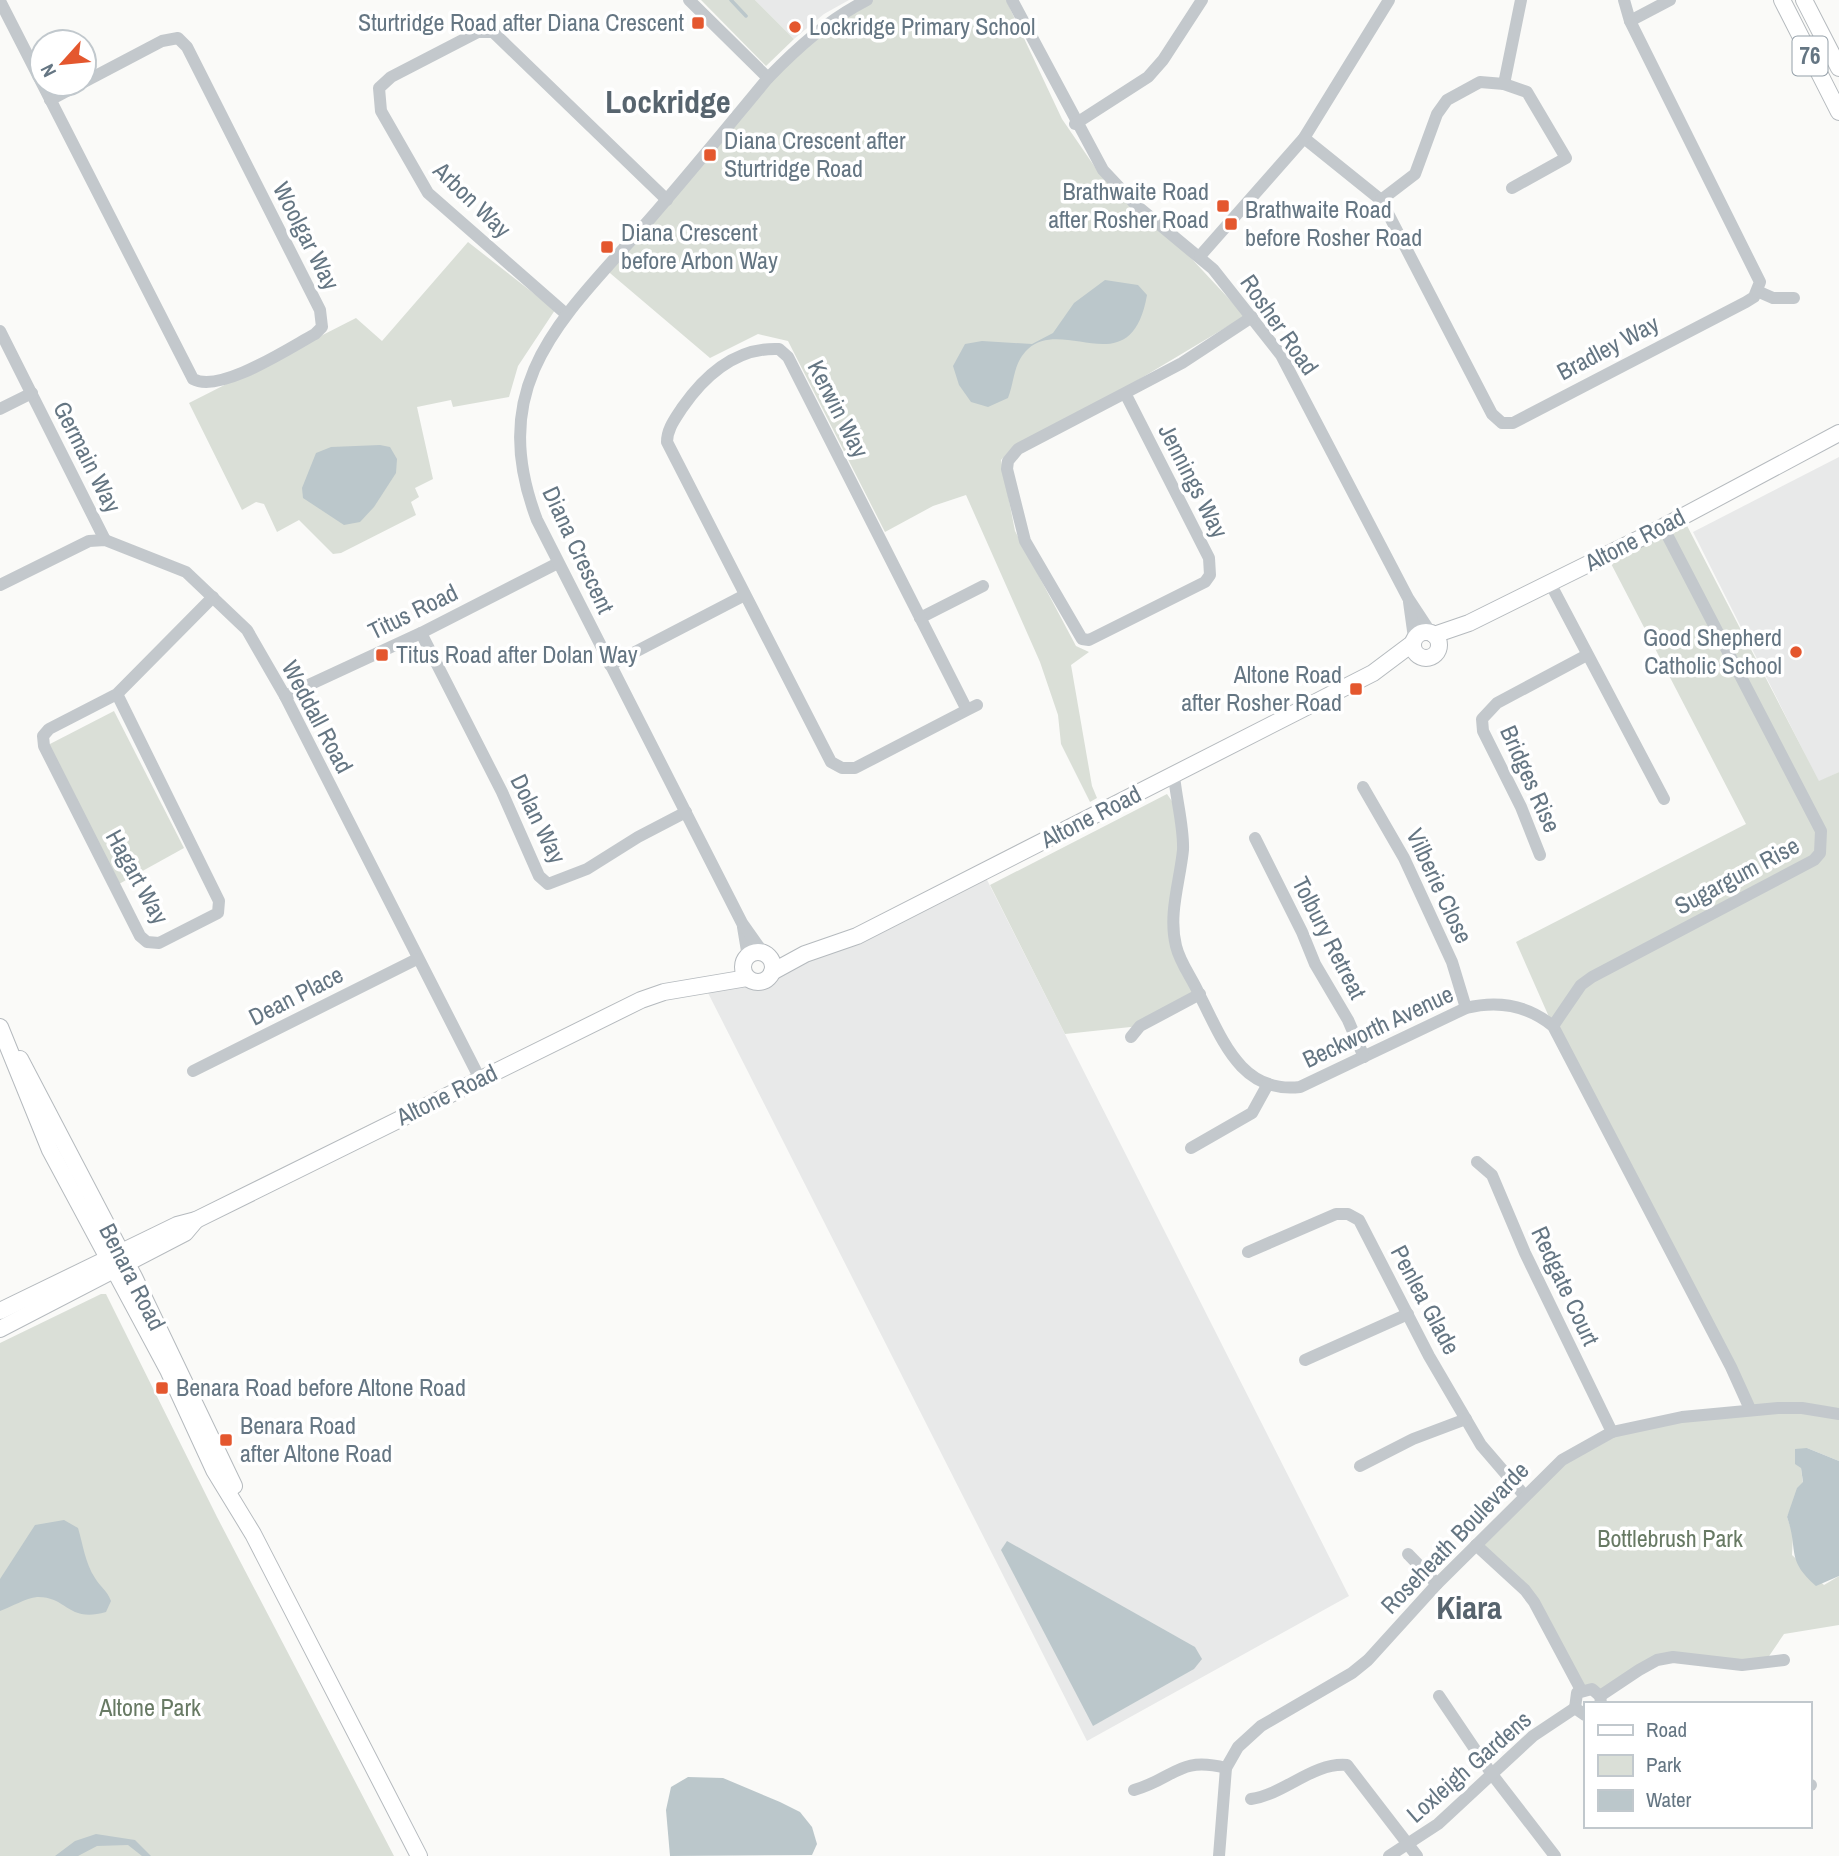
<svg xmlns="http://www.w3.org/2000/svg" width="1839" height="1856" font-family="'Archivo Narrow',sans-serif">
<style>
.built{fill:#e8e9e9}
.green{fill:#dadfd7}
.water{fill:#bbc7cb}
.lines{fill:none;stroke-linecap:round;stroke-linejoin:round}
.stream{stroke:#bbc7cb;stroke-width:3.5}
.major-casing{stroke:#b5babe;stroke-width:18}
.minor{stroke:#c3c8cc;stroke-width:12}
.major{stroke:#fff;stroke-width:16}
.poi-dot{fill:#e4572e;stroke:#fff;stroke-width:2.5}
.labels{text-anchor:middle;stroke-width:7;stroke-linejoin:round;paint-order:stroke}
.shield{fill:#fff;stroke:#939fa8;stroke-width:2}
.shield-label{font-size:23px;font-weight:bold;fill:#657683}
.poi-label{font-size:24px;fill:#657683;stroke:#fff;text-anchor:start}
.street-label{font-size:24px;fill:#657683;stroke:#fff}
.park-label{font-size:24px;fill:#687a64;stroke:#fff}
.district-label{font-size:32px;font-weight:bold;fill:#57646e;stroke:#fff}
</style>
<rect width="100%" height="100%" fill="#fafaf8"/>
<g class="built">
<path d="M755,0H849L824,14L794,39Z"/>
<path d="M1839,457V772L1819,782L1693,532Z"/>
<path d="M983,872L1349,1596L1087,1741L704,985L766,980Z"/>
</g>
<g class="green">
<path d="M701,0H755L794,39L766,66Z"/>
<path d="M865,0H1006L1062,119L1099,173L1190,257L1245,316L1123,389L1012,448L1001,460L1015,531L1076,646L1089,652L1071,665L1092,786L1097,798L1090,802L1061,744L1058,715L1040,662L966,495L933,506L885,532L788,341L758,334L710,358L604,268L767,79Z"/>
<path d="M468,242L555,310L518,366L509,397L453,407L451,400L417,407L433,479L415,488L419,497L411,502L416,515L341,553L333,554L299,520L277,532L264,504L256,502L242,510L189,403L356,318L382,341Z"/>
<path d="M1682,516L1819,781L1839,772V1461L1807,1448L1801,1468L1803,1483L1787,1517L1793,1534L1792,1555L1824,1585L1839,1576V1625L1784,1634L1765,1662L1673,1657L1600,1696L1586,1688L1541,1613L1476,1545L1545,1474L1612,1432L1749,1409L1553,1026L1516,942L1746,824L1606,554Z"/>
<path d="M114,711L184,848L119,884L48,745Z"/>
<path d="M1167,794L1176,807L1183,847L1174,932L1200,994L1140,1026L1065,1034L990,885Z"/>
<path d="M101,1294H106L217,1517L394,1856H0V1343Z"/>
</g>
<g class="water">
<path d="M1105,280L1138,285L1147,295C1131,386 1065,316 1028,349C1013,363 1015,380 1008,398L988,407L971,402L959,385L953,366L965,344L982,341L1032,344L1053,333L1074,303Z"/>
<path d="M380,445L390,447L397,459L396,473L374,507L360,522L344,525L303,498L302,488L316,453L331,447Z"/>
<path d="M1807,1448L1839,1461V1576L1816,1586C1785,1559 1799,1550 1787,1517L1797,1488L1803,1482L1801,1468L1795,1464V1449Z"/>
<path d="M64,1520L78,1528C83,1544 85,1563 95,1578C100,1587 107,1590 111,1601L106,1612C67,1623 67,1596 37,1597C26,1598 11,1607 0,1611V1579L35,1525Z"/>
<path d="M1007,1541L1195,1647L1202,1659L1194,1669L1093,1726L1001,1550Z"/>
<path d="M688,1777L723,1778L780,1802L800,1812L812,1827L817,1844L812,1855L670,1856L666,1810L671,1787Z"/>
<path d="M96,1834L135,1840L151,1856H142L128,1845L97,1846L78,1856H55L75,1841Z"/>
</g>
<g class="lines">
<path class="stream" d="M731,0L746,16"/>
<g class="major-casing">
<g id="major">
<path d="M1782,0L1839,112"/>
<path d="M1804,0L1839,68"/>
<circle cx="1426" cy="645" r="13"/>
<path d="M1434,635L1469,623L1663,527L1839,433"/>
<circle cx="758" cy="967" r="15"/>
<path d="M772,972L805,954L857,936L1373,673L1413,643"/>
<path d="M0,1027L50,1150L168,1370L214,1470L253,1534L419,1856"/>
<path d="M20,1059L134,1277L234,1486"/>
<path d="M0,1311L177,1225L196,1220L641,1000L664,992L747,978"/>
<path d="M0,1329L185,1233L196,1220"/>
</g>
</g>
<g class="minor">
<path d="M689,0L768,78"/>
<path d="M1012,0L1103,170L1136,205L1213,269L1281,355L1408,598L1431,633"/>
<path d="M0,1L193,379C220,394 289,348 315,334L322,327L320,310L187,47L178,38L162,41L84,82"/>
<path d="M1630,21L1670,0"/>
<path d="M1504,84L1521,0"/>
<path d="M50,100L80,84"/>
<path d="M1075,124L1148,77L1163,60L1202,0"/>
<path d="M1304,138L1381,200L1492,414L1502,423H1513L1746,302L1754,297L1760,282L1630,21L1624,0"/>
<path d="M1381,200L1415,174L1437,114L1447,100L1480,82L1504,84L1527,92L1566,158L1512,188"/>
<path d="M1200,256L1304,138L1389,0"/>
<path d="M1757,291L1773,298H1794"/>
<path d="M566,314L428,193L381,111L379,88L391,77L478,32H493L667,200"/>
<path d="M0,331L105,540"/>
<path d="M1125,393L1018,449L1008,461L1007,469L1025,541L1082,639L1089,640L1205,582L1210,575L1209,558L1125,393L1182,363L1252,317"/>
<path d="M0,409L32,393"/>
<path d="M1550,583L1664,799"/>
<path d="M0,585L89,541L105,540L186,572L247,630L285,696L480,1079"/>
<path d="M1409,602L1414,638"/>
<path d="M920,618L983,586"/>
<path d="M421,633L502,792L539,876L548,884L587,869L638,837L686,812"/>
<path d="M610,665L743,596"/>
<path d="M117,694L49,729L43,736L44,746L140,936L147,942L159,943L218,913L219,901L117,694L213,597"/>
<path d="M285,696L421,633L558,563"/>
<path d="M967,710L788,357L779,349C737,347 705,375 682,408C675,419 667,429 667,442L831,762L842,768H855L967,710L977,705"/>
<path d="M1174,775C1176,799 1184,827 1183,850C1180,881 1168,914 1176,946C1180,963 1192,978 1199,994C1222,1038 1240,1094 1300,1087L1466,1008C1498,1000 1527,1005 1553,1026L1731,1367L1750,1409"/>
<path d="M1363,787L1404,858L1452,962L1466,1008"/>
<path d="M1255,838L1302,932L1315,964L1348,1020L1364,1057"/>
<path d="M1540,855L1521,807L1483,731L1482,719L1497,703L1587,655"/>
<path d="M743,927L748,957"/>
<path d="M764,954L742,923L537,520C484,381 565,316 649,220C690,173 729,125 768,78C798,47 828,20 867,0"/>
<path d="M1553,1026L1581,985L1592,977L1814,860L1820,853L1821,831L1663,527"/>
<path d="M1131,1037L1140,1026L1200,994"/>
<path d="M193,1071L417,959"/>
<path d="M1191,1148L1252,1113L1268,1084"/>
<path d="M1477,1162L1492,1175L1525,1253L1612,1432"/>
<path d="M1248,1252L1336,1214H1348L1359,1220L1429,1356L1481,1445L1524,1495"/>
<path d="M1305,1360L1408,1314"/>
<path d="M1360,1466L1413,1439L1466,1419"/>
<path d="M1476,1545L1525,1590L1534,1602L1581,1690"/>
<path d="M1408,1554L1437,1584"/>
<path d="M1439,1696L1491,1773L1555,1856"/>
<path d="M1600,1696L1639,1670L1657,1660L1673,1657L1742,1665L1784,1660"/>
<path d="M1585,1715L1575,1708L1577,1693L1592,1689L1600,1696L1601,1703"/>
<path d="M1809,1785H1811"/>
<path d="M1134,1790C1176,1778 1178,1756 1226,1768"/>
<path d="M1251,1799C1285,1794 1313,1762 1347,1765L1417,1856"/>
<path d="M1219,1856L1226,1768L1238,1747L1261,1726L1352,1673L1368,1660L1437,1584L1562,1460L1612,1432L1682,1417L1778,1408H1802L1839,1414"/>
<path d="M1389,1856L1438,1824L1533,1736L1575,1708"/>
</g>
<use href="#major" class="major"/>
</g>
<g class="poi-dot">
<rect x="691" y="16" width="14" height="14" rx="3.5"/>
<circle cx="795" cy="27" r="7"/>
<rect x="703" y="148" width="14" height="14" rx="3.5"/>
<rect x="1216" y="199" width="14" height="14" rx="3.5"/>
<rect x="1224" y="217" width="14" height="14" rx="3.5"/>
<rect x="600" y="240" width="14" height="14" rx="3.5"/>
<circle cx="1796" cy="652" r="7"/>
<rect x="375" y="648" width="14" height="14" rx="3.5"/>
<rect x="1349" y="682" width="14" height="14" rx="3.5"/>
<rect x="155" y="1381" width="14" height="14" rx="3.5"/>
<rect x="219" y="1433" width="14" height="14" rx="3.5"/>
</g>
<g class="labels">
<rect class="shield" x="1792.5" y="36.5" width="35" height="39" rx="5"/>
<g class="shield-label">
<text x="1810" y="64">76</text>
</g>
<g class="poi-label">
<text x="684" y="31" text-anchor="end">Sturtridge Road after Diana Crescent</text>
<text x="809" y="35">Lockridge Primary School</text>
<text x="724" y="149">Diana Crescent after<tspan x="724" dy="28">Sturtridge Road</tspan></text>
<text x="1209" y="200" text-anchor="end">Brathwaite Road<tspan x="1209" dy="28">after Rosher Road</tspan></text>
<text x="1245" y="218">Brathwaite Road<tspan x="1245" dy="28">before Rosher Road</tspan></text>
<text x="621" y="241">Diana Crescent<tspan x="621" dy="28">before Arbon Way</tspan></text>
<text x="1782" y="646" text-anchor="end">Good Shepherd<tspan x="1782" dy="28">Catholic School</tspan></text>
<text x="396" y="663">Titus Road after Dolan Way</text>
<text x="1342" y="683" text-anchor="end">Altone Road<tspan x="1342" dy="28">after Rosher Road</tspan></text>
<text x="176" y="1396">Benara Road before Altone Road</text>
<text x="240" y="1434">Benara Road<tspan x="240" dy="28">after Altone Road</tspan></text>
</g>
<g class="street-label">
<text transform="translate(472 200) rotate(44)" y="8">Arbon Way</text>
<text transform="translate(306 236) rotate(63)" y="8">Woolgar Way</text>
<text transform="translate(1279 325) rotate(55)" y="8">Rosher Road</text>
<text transform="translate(1608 348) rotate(-28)" y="8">Bradley Way</text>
<text transform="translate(838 409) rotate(63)" y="8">Kerwin Way</text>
<text transform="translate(87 457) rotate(63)" y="8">Germain Way</text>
<text transform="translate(1193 481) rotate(63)" y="8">Jennings Way</text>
<text transform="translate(1635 540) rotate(-27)" y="8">Altone Road</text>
<text transform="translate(578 550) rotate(65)" y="8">Diana Crescent</text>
<text transform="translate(413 612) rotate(-26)" y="8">Titus Road</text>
<text transform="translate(317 717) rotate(62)" y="8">Weddall Road</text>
<text transform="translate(1530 779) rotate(66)" y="8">Bridges Rise</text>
<text transform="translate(1091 817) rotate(-27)" y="8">Altone Road</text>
<text transform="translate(538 819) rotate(64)" y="8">Dolan Way</text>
<text transform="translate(1737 876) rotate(-28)" y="8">Sugargum Rise</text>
<text transform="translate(137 877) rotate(61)" y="8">Hagart Way</text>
<text transform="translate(1439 886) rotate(65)" y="8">Vilberie Close</text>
<text transform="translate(1329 938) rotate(63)" y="8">Tolbury Retreat</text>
<text transform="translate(296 996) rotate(-27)" y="8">Dean Place</text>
<text transform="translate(1378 1027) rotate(-25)" y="8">Beckworth Avenue</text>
<text transform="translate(447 1095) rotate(-26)" y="8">Altone Road</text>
<text transform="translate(132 1277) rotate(63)" y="8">Benara Road</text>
<text transform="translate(1565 1286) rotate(65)" y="8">Redgate Court</text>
<text transform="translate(1425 1300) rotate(62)" y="8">Penlea Glade</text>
<text transform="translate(1455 1538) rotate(-46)" y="8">Roseheath Boulevarde</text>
<text transform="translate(1469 1767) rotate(-41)" y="8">Loxleigh Gardens</text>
</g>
<g class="park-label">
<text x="1670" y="1547">Bottlebrush Park</text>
<text x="150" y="1716">Altone Park</text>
</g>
<g class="district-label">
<text x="668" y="113">Lockridge</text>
<text x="1469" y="1619">Kiara</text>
</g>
</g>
<rect x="1584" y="1702" width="228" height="126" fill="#ffffff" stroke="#c1c8cd" stroke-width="2"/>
<rect x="1598" y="1725" width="35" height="10" fill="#ffffff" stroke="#c1c8cd" stroke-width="2"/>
<text x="1646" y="1737" font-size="21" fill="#657683">Road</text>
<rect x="1598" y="1755" width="35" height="21" fill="#dadfd7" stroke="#c1c8cd" stroke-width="2"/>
<text x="1646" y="1772" font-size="21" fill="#657683">Park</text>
<rect x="1598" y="1790" width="35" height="21" fill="#bbc7cb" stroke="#c1c8cd" stroke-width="2"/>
<text x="1646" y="1807" font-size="21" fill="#657683">Water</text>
<g transform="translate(63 63) rotate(243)"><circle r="33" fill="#ffffff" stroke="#c1c8cd" stroke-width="2"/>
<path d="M0-5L12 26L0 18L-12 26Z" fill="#e4572e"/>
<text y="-10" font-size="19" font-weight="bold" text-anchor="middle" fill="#657683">N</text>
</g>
</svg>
